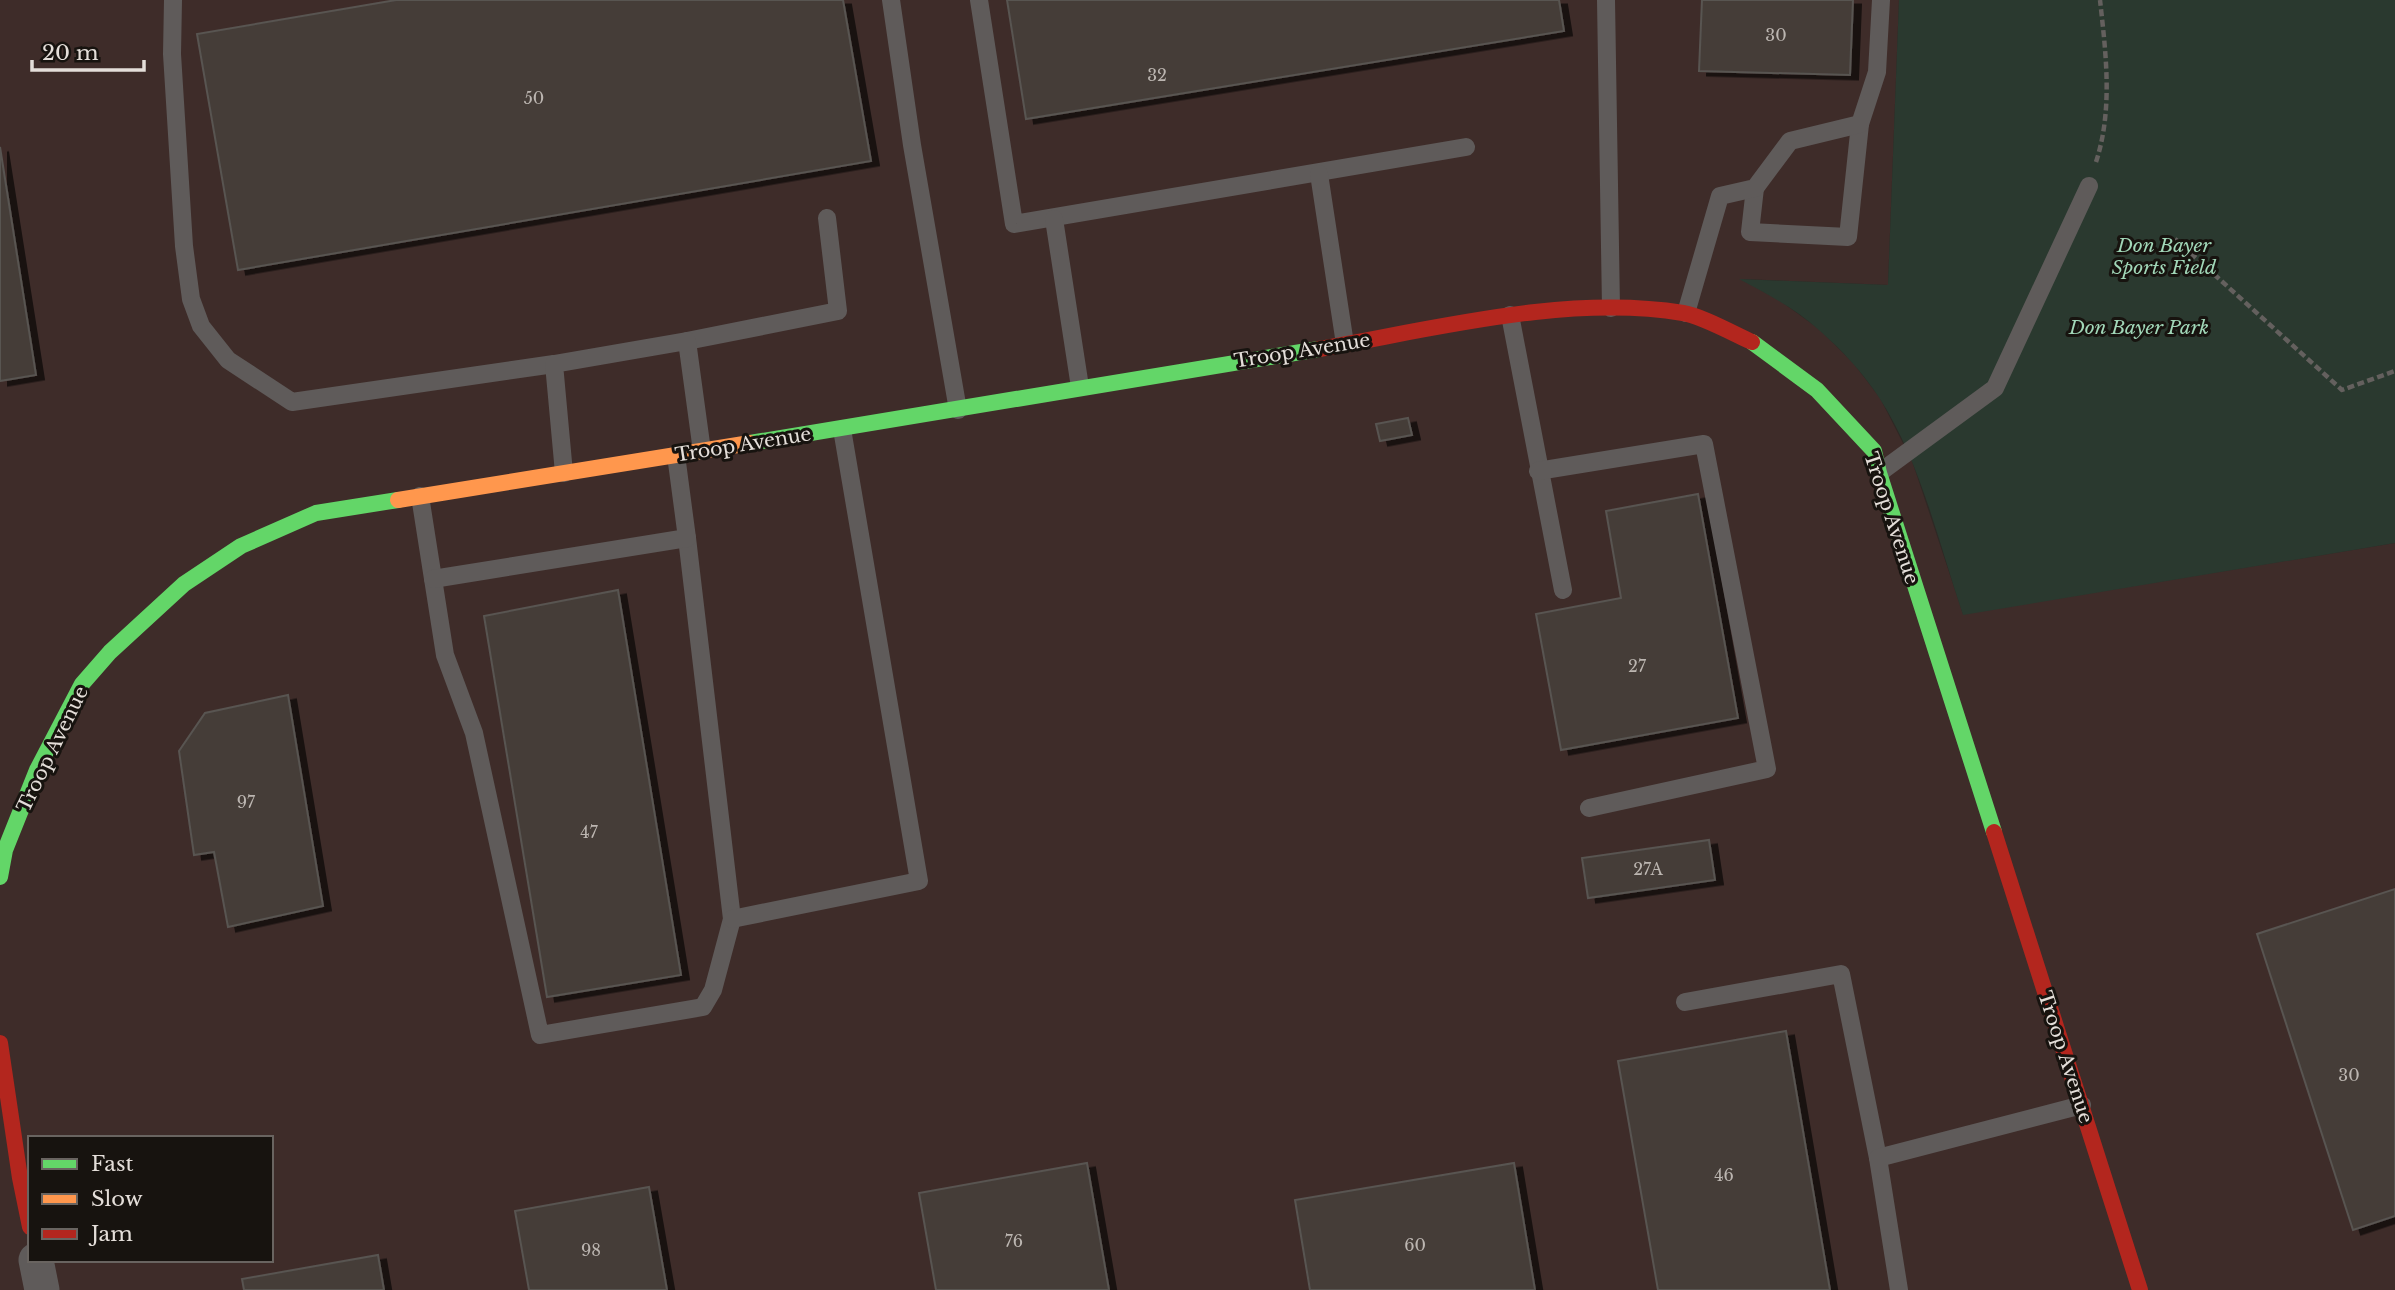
<svg xmlns="http://www.w3.org/2000/svg" width="2395" height="1290" font-family="'Libre Baskerville',serif">
<style>
.industrial{fill:#3e2c29;fill-rule:evenodd}
.green{fill:#2a392f}
.building{fill:#443e39;stroke:#595451;stroke-width:2;filter:url(#shadow)}
.lines{fill:none;stroke-linecap:round;stroke-linejoin:round}
.path{stroke:#64605e;stroke-width:4.5;stroke-dasharray:7 3.5;stroke-linecap:butt}
.lane{stroke:#5f5b5a;stroke-width:18}
.street{stroke:#5f5b5a;stroke-width:35}
.fast{stroke:#63d668;stroke-width:16}
.slow{stroke:#ff974d;stroke-width:16}
.jam{stroke:#b3261e;stroke-width:16}
.labels{text-anchor:middle;stroke-width:6;stroke-linejoin:round;paint-order:stroke}
.number-label{font-size:16px;fill:#bcb6b1}
.park-label{font-size:19px;font-style:italic;fill:#a1d7b8;stroke:#17130f}
.street-label{font-size:19px;fill:#e4ded9;stroke:#17130f}
</style>
<defs>
<filter id="shadow"><feDropShadow dx="8" dy="4.5" stdDeviation="0" flood-color="#0009"/></filter>
</defs>
<rect width="100%" height="100%" fill="#2e2925"/>
<path class="industrial" d="M0,0H1899L1888,285L1741,279L1779,300L1819,329L1854,364L1880,398L1912,461L1963,614L2395,543V1290H0ZM30,1138H271V1260H30Z"/>
<path class="green" d="M1899,0H2395V543L1963,615C1939,544 1921,463 1880,399C1864,374 1843,351 1820,331C1796,309 1767,294 1739,279L1888,285Z"/>
<g class="building">
<path d="M396,0H843L871,161L238,270L197,34Z"/>
<path d="M1007,0H1559L1564,31L1026,119Z"/>
<path d="M1702,0H1853L1850,75L1699,71Z"/>
<path d="M0,147L36,375L0,381Z"/>
<path d="M1408,418L1412,435L1380,441L1376,424Z"/>
<path d="M1698,494L1738,718L1561,750L1536,614L1621,598L1606,511Z"/>
<path d="M618,590L681,975L547,997L484,616Z"/>
<path d="M288,695L323,906L228,927L214,852L194,855L179,751L205,713Z"/>
<path d="M1709,840L1715,880L1588,898L1582,858Z"/>
<path d="M2395,889V1216L2353,1230L2257,934Z"/>
<path d="M1786,1031L1830,1290H1658L1618,1061Z"/>
<path d="M1087,1163L1109,1290H936L919,1193Z"/>
<path d="M1514,1163L1535,1290H1310L1295,1200Z"/>
<path d="M649,1187L667,1290H529L515,1211Z"/>
<path d="M378,1255L384,1290H244L242,1279Z"/>
</g>
<g class="lines">
<g class="path">
<path d="M2096,162C2113,110 2106,54 2100,0"/>
<path d="M2175,239L2342,390L2395,371"/>
</g>
<g class="lane">
<path d="M173,0L172,54L184,246L191,299L201,326L228,360L292,402L554,364"/>
<path d="M891,0L912,145L958,410"/>
<path d="M979,0L1014,224L1466,147"/>
<path d="M1606,0L1611,308"/>
<path d="M1319,174L1345,344"/>
<path d="M1755,188L1750,232L1848,237L1860,124"/>
<path d="M1054,219L1080,387"/>
<path d="M1686,313L1720,196L1755,188L1790,141L1860,124L1877,72L1881,0"/>
<path d="M1510,315L1563,590"/>
<path d="M687,341L838,311L827,218"/>
<path d="M1538,471L1704,444L1767,769L1589,808"/>
<path d="M564,473L554,364L687,341L702,451"/>
<path d="M1879,473L1995,388L2089,186"/>
<path d="M420,496L445,655L474,733L540,1035L703,1007L713,990L732,919L687,538"/>
<path d="M433,579L687,538L676,455"/>
<path d="M732,919L919,881L842,429"/>
<path d="M1685,1002L1841,974L1878,1158"/>
<path d="M1899,1290L1878,1158L2082,1105"/>
</g>
<path class="street" d="M36,1260L42,1290"/>
<g class="fast">
<path d="M1752,342L1817,390L1874,451L1879,473L1994,832"/>
<path d="M750,443L1319,349"/>
<path d="M0,877L5,850L37,770L82,684L110,652L184,584L241,546L316,513L398,500"/>
</g>
<path class="slow" d="M398,500L750,443"/>
<g class="jam">
<path d="M1319,349C1434,329 1567,294 1683,313C1702,316 1734,334 1752,342"/>
<path d="M1994,832L2140,1290"/>
<path d="M0,1043L20,1178L30,1227"/>
</g>
</g>
<g class="labels">
<g class="number-label">
<text x="1776" y="41">30</text>
<text x="1157" y="81">32</text>
<text x="534" y="104">50</text>
<text x="1637" y="672">27</text>
<text x="246" y="808">97</text>
<text x="589" y="838">47</text>
<text x="1648" y="875">27A</text>
<text x="2349" y="1081">30</text>
<text x="1724" y="1181">46</text>
<text x="1014" y="1247">76</text>
<text x="1415" y="1251">60</text>
<text x="591" y="1256">98</text>
</g>
<g class="park-label">
<text x="2164" y="252">Don Bayer<tspan x="2164" dy="22">Sports Field</tspan></text>
<text x="2139" y="334">Don Bayer Park</text>
</g>
<g class="street-label">
<text transform="translate(1302 350) rotate(-9)" y="7">Troop Avenue</text>
<text transform="translate(743 444) rotate(-9)" y="7">Troop Avenue</text>
<text transform="translate(1892 518) rotate(72)" y="7">Troop Avenue</text>
<text transform="translate(52 749) rotate(-64)" y="7">Troop Avenue</text>
<text transform="translate(2066 1057) rotate(72)" y="7">Troop Avenue</text>
</g>
</g>
<rect x="28" y="1136" width="245" height="126" fill="#17130f" stroke="#696460" stroke-width="2"/>
<rect x="42" y="1159" width="35" height="10" fill="#63d668" stroke="#696460" stroke-width="2"/>
<text x="91" y="1171" font-size="21" fill="#e4ded9">Fast</text>
<rect x="42" y="1194" width="35" height="10" fill="#ff974d" stroke="#696460" stroke-width="2"/>
<text x="91" y="1206" font-size="21" fill="#e4ded9">Slow</text>
<rect x="42" y="1229" width="35" height="10" fill="#b3261e" stroke="#696460" stroke-width="2"/>
<text x="91" y="1241" font-size="21" fill="#e4ded9">Jam</text>
<path d="M32 60v10h112v-10" fill="none" stroke="#e4ded9" stroke-width="3.5"/>
<text x="42" y="60" font-size="21" fill="#e4ded9" stroke="#17130f" stroke-width="5" paint-order="stroke">20 m</text>
</svg>
